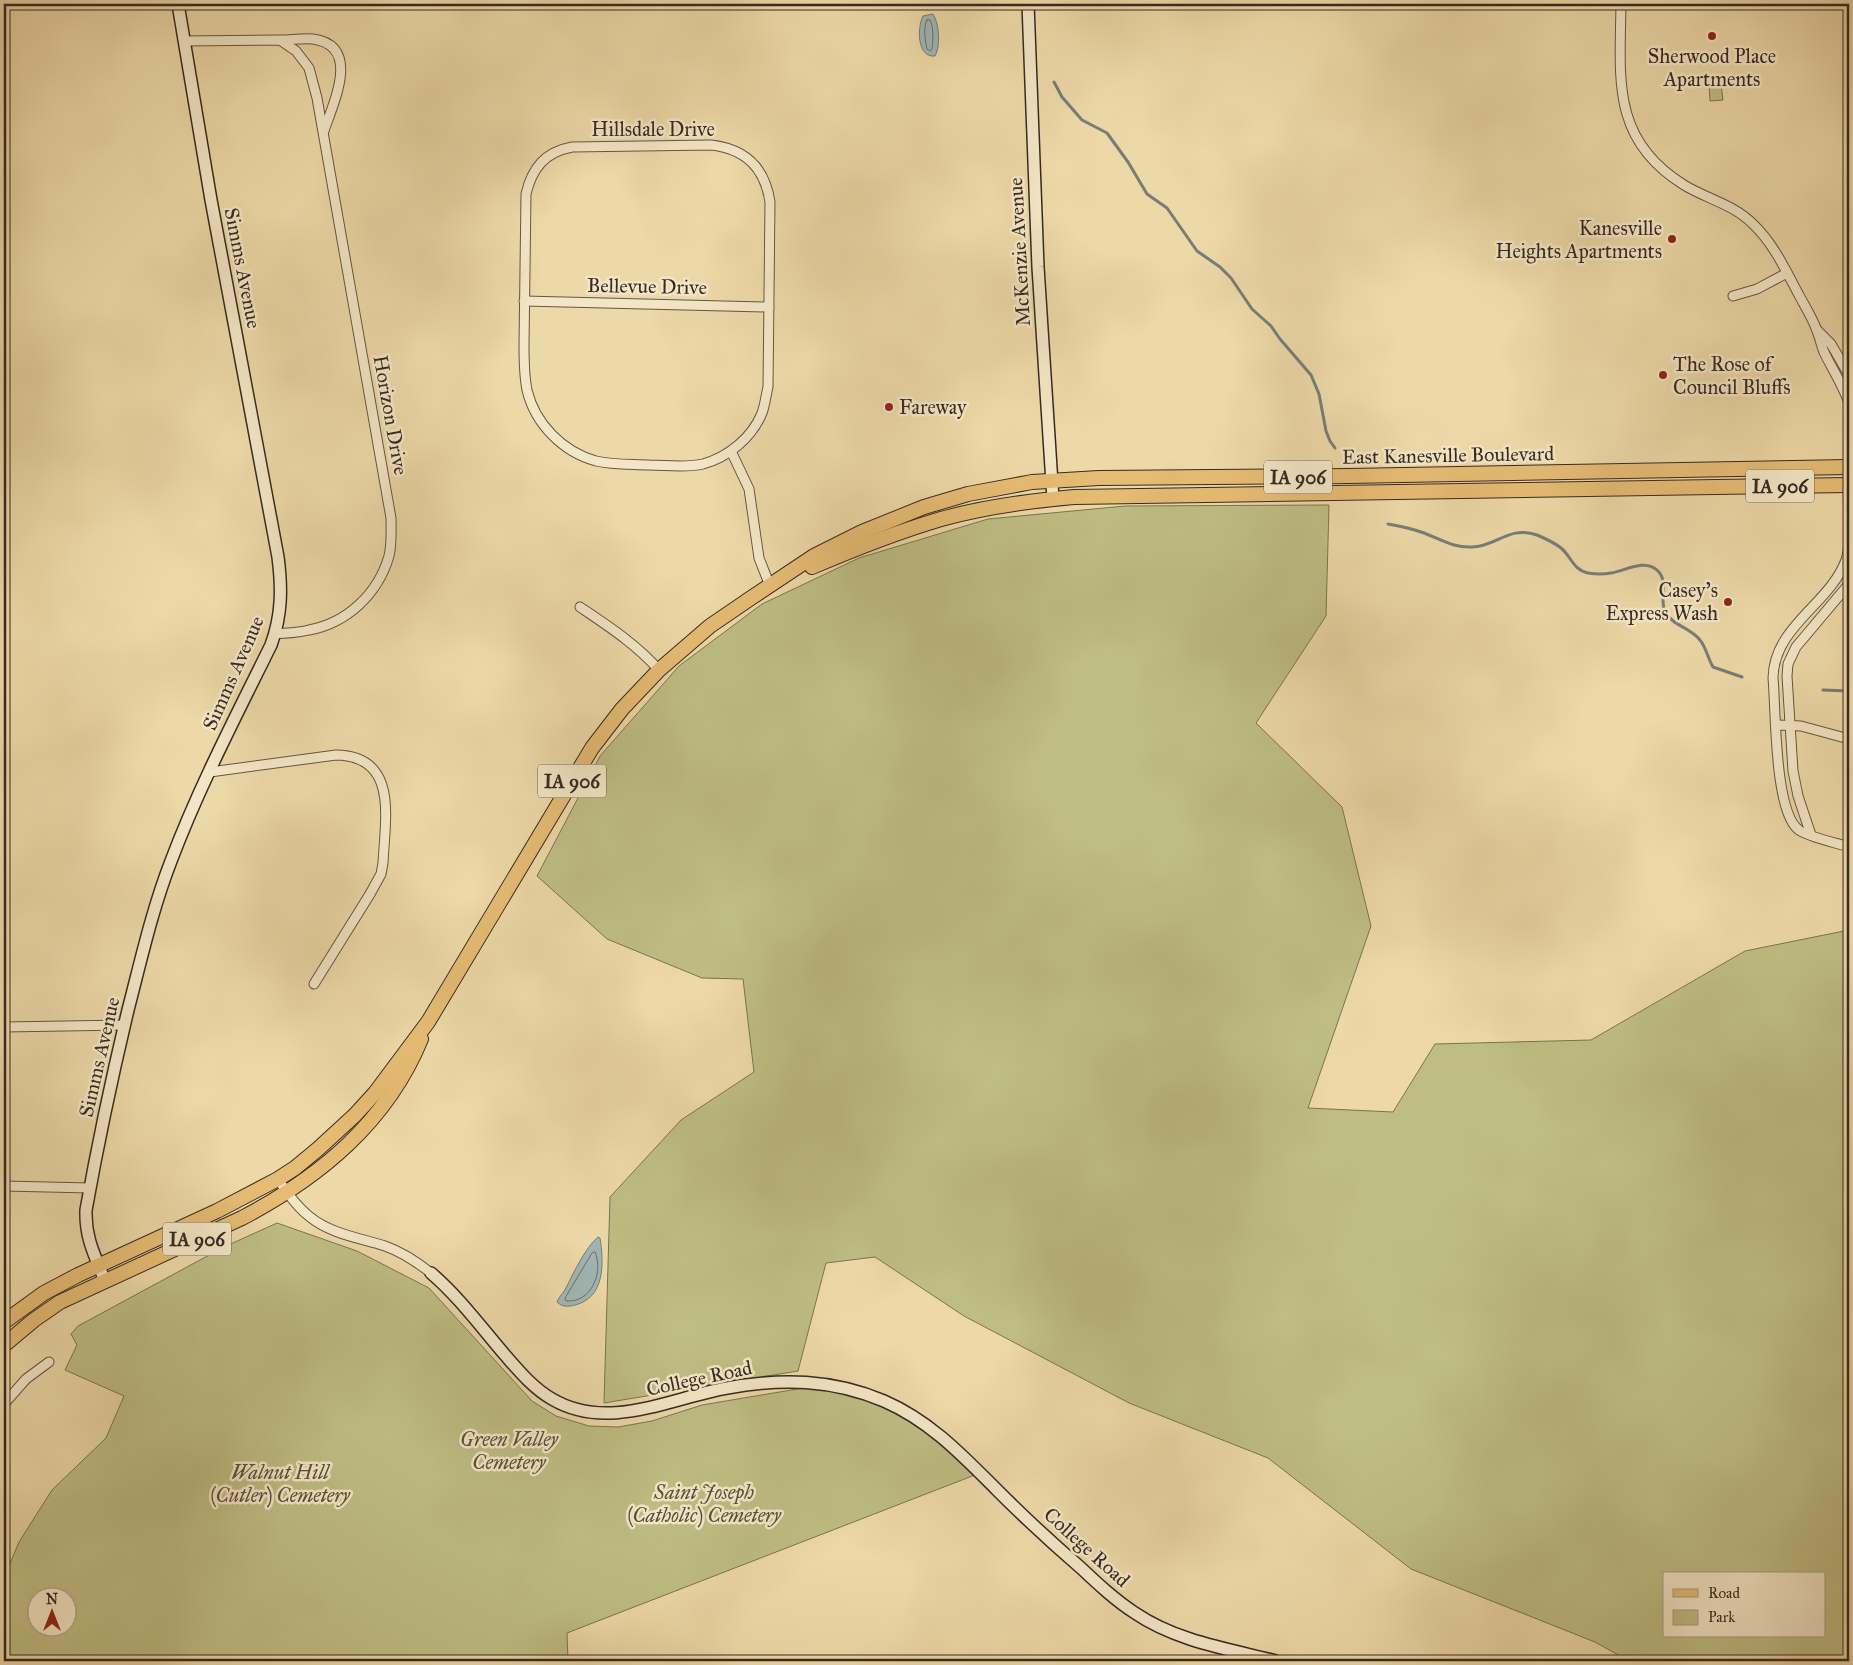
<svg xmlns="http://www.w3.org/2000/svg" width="1853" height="1665" font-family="'IM FELL Great Primer',serif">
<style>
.green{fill:#bebd83;stroke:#7a7452;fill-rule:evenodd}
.water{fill:#a0b6b4;stroke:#767e7a}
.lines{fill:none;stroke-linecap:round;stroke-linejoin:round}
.shore{stroke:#6b706b;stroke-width:1}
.stream{stroke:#767e7a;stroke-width:3}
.street-casing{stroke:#645643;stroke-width:11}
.secondary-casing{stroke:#362a22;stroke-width:14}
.primary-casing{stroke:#362a22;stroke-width:16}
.street{stroke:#f3e6c6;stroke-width:9}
.secondary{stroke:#f3e6c6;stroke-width:11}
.primary{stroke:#e6bc74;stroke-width:14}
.poi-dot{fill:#8f2418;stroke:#f3e6c6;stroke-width:2}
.labels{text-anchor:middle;stroke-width:5;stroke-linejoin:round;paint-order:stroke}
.shield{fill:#f3e6c6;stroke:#6f6253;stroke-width:1}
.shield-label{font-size:19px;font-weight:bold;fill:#362a22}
.poi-label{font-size:20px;fill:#362a22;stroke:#f3e6c6;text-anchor:end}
.street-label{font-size:20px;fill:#362a22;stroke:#f3e6c6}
.park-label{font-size:20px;font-style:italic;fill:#584f3a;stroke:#f3e6c6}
</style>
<rect width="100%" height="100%" fill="#edd8a7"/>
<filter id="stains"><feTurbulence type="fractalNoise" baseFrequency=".004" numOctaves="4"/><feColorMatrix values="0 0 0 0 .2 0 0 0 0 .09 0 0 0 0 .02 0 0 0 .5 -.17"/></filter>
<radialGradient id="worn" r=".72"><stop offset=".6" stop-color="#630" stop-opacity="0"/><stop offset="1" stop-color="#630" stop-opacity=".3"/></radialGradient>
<g class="green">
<path d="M1721,84L1723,100L1710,101L1709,85Z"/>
<path d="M1329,505L1326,616L1256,723L1342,807L1371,926L1308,1108L1393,1112L1435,1044L1591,1040L1745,951L1849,930V1661H1629L1595,1642L1411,1569L1268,1458L1129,1403L964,1316L875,1257L826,1263L798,1371L604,1403L610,1197L681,1120L754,1072L743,979L702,978L607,939L537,876L600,756L679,666L762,604L859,558L988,519L1125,506ZM1664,1574H1824V1636H1664Z"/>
<path d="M277,1223L357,1251L429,1288L532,1401L556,1416L589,1426L618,1427L652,1421L702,1405L827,1384L924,1422L980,1473L567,1633L568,1661H4V1578L19,1542L52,1490L106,1438L124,1396L65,1370L77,1345L71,1334L78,1326L224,1247ZM38,1598H68V1628H38Z"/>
</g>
<g class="water">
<path d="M933,14C939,23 941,46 935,56C917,58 917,28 923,16Z"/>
<path d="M598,1237L600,1238C604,1263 605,1298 575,1305C568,1307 562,1307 557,1302C559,1296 563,1294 566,1288C573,1274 585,1248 598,1237Z"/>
</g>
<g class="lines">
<g class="shore">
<path d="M927,20H930C934,28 933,40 932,49L930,51L927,49C925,40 923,28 927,20Z"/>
<path d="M595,1252C604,1273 591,1303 566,1301L565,1298L592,1253Z"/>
</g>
<g class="stream">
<path d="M1054,82L1062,97L1082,120L1107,133L1128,162L1147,194L1167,208L1197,251L1220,267L1231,278L1252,309L1271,326L1280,339L1311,375L1319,394L1326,431L1330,441L1335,448"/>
<path d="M1388,524C1399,526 1410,528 1421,532C1439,538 1452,548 1472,547C1496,547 1509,525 1537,535C1544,538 1555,543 1561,548C1571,556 1573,570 1588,573C1595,574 1605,574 1611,573C1625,571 1645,558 1658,571C1669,582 1659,599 1665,611C1672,626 1690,627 1700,640C1706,647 1708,659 1713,667L1742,677"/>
<path d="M1823,690L1849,691"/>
</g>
<g class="street-casing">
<g id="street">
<path d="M1621,4C1620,79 1611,140 1684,185C1707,199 1733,204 1753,224C1774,244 1786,271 1800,297C1806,308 1813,319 1817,331C1820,338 1821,345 1824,352C1832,369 1843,385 1849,403"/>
<path d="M281,40C291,40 302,38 313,39C362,46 333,103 324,131"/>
<path d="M184,41L280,40L296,51L309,68L317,98L391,518C391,531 392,544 389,556C378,594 347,623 309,630C298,633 286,633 275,634"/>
<path d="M711,145C746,149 765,168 770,202L768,387C766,395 765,405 762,413C752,438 728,457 703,464C686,468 666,465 649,465C632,464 613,465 596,461C563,452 535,424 527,390C524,375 524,360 524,345L526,194C532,168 545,152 572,147Z"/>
<path d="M1733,296L1757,289L1787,273"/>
<path d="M524,301L769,307"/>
<path d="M1817,330L1831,344L1849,375"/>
<path d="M731,451L749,489L759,558L770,586"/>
<path d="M1849,472C1846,498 1853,538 1846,560C1830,604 1774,626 1773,678C1776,709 1774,812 1799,830C1808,837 1837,843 1849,847"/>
<path d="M580,607C608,626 636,644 659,670"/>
<path d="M1776,725L1801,726L1849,739"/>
<path d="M210,772L336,755C399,756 385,819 383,863L381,874L370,894L314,984"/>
<path d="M1811,835L1798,796L1793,771L1787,676L1788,664L1796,647L1849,584"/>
<path d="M4,1027L125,1025"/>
<path d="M278,1179C287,1193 297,1207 310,1217C331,1234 360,1238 385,1246C402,1252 417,1262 431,1273"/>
<path d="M4,1186L90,1188"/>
<path d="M4,1404L26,1379L49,1362"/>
</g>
</g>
<g class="secondary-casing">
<g id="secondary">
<path d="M1028,4L1038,267L1053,499"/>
<path d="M431,1273C459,1297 481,1327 505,1355C519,1371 533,1388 552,1399C608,1432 670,1398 727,1388C781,1378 832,1379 884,1401C930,1421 962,1455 997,1490C1024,1517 1052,1543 1081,1568C1098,1584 1115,1600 1135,1613C1176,1641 1228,1649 1276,1661"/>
<path d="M105,1281C95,1256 85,1238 86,1210C98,1143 112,1077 128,1010C141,960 152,910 171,861C199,787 236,716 271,645C282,615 282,588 278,557L211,200L178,4"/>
</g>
</g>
<g class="primary-casing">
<g id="primary">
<path d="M812,567C854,549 897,532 941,519C984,507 1029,501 1074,497L1849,485"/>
<path d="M4,1322L44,1293L78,1275L217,1211L278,1179L295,1168L318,1149L355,1115L375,1093L428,1022L592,748L622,709L659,670L710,626L751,598L814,556L862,532L924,507L968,494L1032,482L1099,478L1349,476L1849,467"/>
<path d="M4,1345L34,1320L60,1302L242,1218C320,1177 387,1122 421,1039"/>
</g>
</g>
<use href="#street" class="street"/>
<use href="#secondary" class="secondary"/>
<use href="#primary" class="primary"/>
</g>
<g class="poi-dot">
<circle cx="1712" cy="36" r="5"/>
<circle cx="1672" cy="239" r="5"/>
<circle cx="1663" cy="375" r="5"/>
<circle cx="889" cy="407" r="5"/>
<circle cx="1728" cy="602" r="5"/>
</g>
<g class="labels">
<g class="shield">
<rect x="1264" y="460.5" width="68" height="33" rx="4"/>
<rect x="1746" y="469.5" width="68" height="33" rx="4"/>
<rect x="538" y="764.5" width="68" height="33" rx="4"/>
<rect x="163" y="1222.5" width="68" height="33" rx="4"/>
</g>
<g class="shield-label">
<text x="1298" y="484">IA 906</text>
<text x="1780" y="493">IA 906</text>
<text x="572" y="788">IA 906</text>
<text x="197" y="1246">IA 906</text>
</g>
<g class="poi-label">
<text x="1712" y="63" text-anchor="middle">Sherwood Place<tspan x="1712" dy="23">Apartments</tspan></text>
<text x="1662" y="235">Kanesville<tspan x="1662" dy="23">Heights Apartments</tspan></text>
<text x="1673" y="371" text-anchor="start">The Rose of<tspan x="1673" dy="23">Council Bluffs</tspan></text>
<text x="899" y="414" text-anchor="start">Fareway</text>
<text x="1718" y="597">Casey's<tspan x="1718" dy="23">Express Wash</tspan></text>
</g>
<g class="street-label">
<text x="653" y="136">Hillsdale Drive</text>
<text transform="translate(1019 252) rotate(-93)" y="7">McKenzie Avenue</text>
<text transform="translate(243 268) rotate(79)" y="7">Simms Avenue</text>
<text transform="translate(647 286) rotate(1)" y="7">Bellevue Drive</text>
<text transform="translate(391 415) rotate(80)" y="7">Horizon Drive</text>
<text transform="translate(1448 455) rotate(-1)" y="7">East Kanesville Boulevard</text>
<text transform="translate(233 673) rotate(-66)" y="7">Simms Avenue</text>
<text transform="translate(99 1057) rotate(-77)" y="7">Simms Avenue</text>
<text transform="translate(699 1378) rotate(-12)" y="7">College Road</text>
<text transform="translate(1087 1547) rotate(42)" y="7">College Road</text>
</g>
<g class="park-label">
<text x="509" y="1446">Green Valley<tspan x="509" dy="23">Cemetery</tspan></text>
<text x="280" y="1479">Walnut Hill<tspan x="280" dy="23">(Cutler) Cemetery</tspan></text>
<text x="704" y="1499">Saint Joseph<tspan x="704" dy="23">(Catholic) Cemetery</tspan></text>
</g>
</g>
<rect width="1853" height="1665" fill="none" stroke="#edd8a7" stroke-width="20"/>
<rect x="5" y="5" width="1843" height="1655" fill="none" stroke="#362a22" stroke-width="2.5"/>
<rect x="10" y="10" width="1833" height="1645" fill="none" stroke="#362a22"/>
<rect x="1663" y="1572" width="162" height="65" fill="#f3e6c6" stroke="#a79b84"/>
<rect x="1673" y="1589" width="25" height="8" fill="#e6bc74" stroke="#a79b84"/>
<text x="1708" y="1598" font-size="15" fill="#362a22">Road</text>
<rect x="1673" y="1610" width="25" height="15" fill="#bebd83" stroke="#a79b84"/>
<text x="1708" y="1622" font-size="15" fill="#362a22">Park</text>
<g transform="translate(52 1612)"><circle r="24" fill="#f3e6c6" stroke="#a79b84"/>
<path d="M0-4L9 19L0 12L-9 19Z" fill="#8f2418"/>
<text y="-8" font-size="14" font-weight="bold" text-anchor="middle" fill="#362a22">N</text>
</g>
<rect width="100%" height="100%" filter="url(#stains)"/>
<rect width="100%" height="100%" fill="url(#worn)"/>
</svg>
